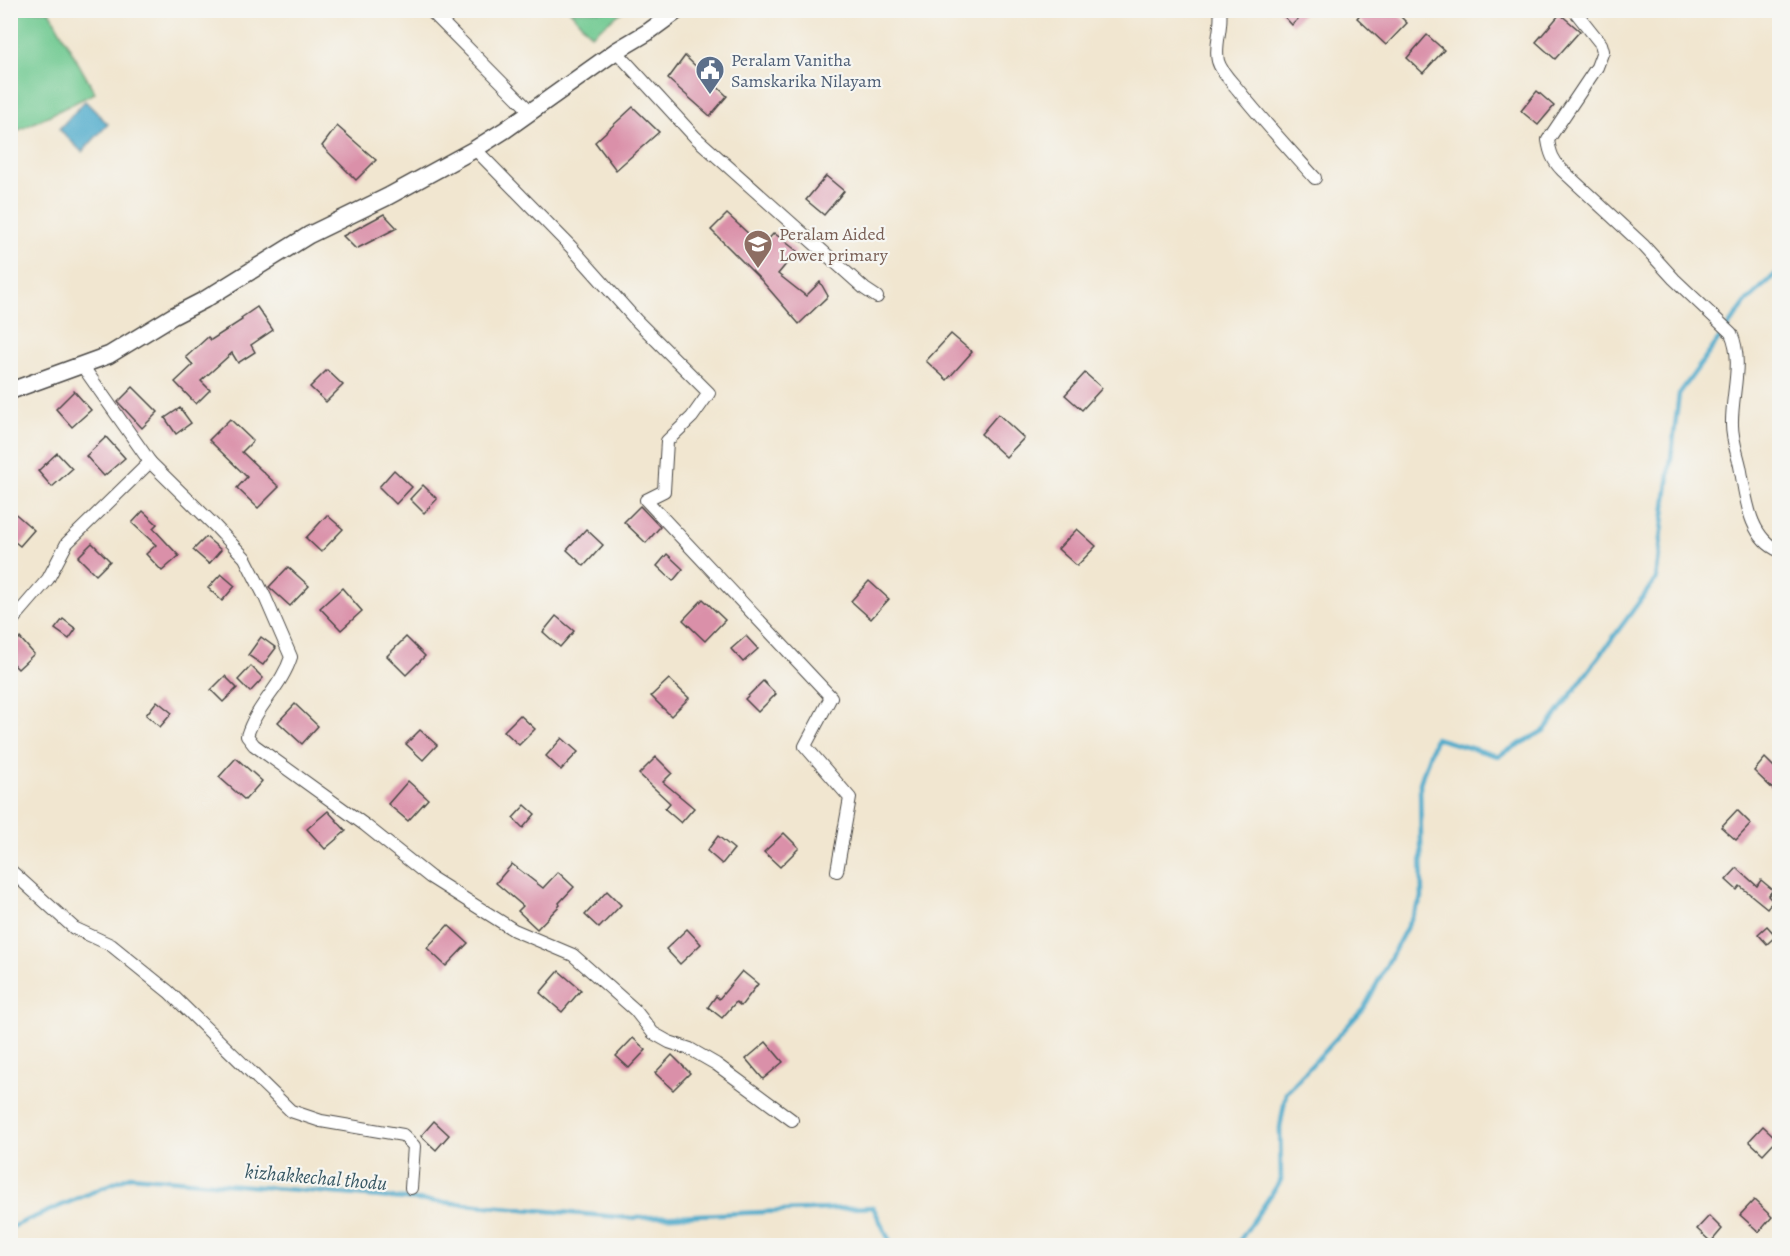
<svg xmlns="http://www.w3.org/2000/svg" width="1790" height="1256" font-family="Alegreya,serif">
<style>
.green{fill:#6fc991;stroke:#4d7a5e;stroke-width:1.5}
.water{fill:#4daacb;stroke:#3c6a7b;stroke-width:1.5}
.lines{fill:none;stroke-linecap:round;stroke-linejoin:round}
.stream{stroke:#4daacb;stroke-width:4.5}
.building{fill:#da90a9}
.street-casing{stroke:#494744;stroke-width:14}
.secondary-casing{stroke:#494744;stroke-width:19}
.street{stroke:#fff;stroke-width:12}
.secondary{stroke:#fff;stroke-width:16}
.labels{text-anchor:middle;stroke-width:4.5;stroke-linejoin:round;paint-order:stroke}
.service-label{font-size:18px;fill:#4e5e75;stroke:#f6f6f2;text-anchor:start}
.education-label{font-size:18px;fill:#785e54;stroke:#f6f6f2;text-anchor:start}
.water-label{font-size:20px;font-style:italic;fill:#375763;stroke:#f6f6f2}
</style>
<rect width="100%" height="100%" fill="#f6f6f2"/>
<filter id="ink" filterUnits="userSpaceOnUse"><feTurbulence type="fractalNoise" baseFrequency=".0167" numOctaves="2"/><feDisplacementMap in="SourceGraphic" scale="12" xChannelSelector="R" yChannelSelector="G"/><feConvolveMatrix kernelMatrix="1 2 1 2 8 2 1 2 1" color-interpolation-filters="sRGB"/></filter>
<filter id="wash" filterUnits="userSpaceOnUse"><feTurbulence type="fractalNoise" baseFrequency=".008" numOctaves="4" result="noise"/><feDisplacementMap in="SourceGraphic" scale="24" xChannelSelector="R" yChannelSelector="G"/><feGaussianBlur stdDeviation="1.35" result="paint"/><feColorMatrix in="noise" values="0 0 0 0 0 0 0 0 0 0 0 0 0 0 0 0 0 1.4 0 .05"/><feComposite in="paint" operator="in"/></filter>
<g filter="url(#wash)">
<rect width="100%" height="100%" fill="#f1e6d0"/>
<g class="green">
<path d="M11,10L49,11L95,93L11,134Z"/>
<path d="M570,11H623L591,35Z"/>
</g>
<path class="water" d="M85,101L108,124L82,152L59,129Z"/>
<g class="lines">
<g class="stream">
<path d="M10,1228L23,1222L130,1176L630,1218L873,1207L892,1246"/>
<path d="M1236,1246L1281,1180L1280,1128L1286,1093L1364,1008L1422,898L1420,783L1435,738L1498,756L1545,730L1656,579L1679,394L1746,302L1780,270"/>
</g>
</g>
<g id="blocks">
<g class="building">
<path d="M1278,10H1307L1292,25Z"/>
<path d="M1364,10H1394L1407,23L1386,45L1357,18Z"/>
<path d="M1560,14L1580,31L1555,59L1536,42Z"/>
<path d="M1427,35L1444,50L1423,73L1407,58Z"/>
<path d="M685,56L727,96L710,116L668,79Z"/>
<path d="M1537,91L1554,106L1538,125L1521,111Z"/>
<path d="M633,107L659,132L616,170L595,142Z"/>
<path d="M337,126L376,160L356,180L322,146Z"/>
<path d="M826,176L844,191L824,215L806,200Z"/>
<path d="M384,214L397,228L356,249L343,236Z"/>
<path d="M727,214L762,246L774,233L797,251L778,274L806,296L820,282L828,296L799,324L762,281L711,230Z"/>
<path d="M257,307L273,330L251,345L255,352L238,363L232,353L201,381L210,390L196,404L175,382L193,365L186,357L208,337L211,340L242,320L241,318Z"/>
<path d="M951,334L972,352L947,380L926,361Z"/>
<path d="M327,370L343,385L326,402L310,387Z"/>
<path d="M1085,373L1102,388L1082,410L1065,395Z"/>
<path d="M133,387L158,412L142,428L118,402Z"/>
<path d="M74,391L91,410L72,427L56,409Z"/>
<path d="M180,408L191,423L176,434L165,418Z"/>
<path d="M998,414L1024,438L1006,457L981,434Z"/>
<path d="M230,419L253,441L242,452L279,487L258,508L237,488L247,477L209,440Z"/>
<path d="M106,437L125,458L104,476L86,456Z"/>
<path d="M57,453L72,469L52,487L38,471Z"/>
<path d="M394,470L412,487L396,504L379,487Z"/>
<path d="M423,485L437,499L424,513L410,499Z"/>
<path d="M640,506L660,527L646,543L624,522Z"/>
<path d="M10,509L34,530L20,546L10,538Z"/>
<path d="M143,511L157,524L153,528L179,556L162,571L146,554L156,545L132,523Z"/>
<path d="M327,515L343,529L321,552L306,538Z"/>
<path d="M586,529L603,545L584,566L567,550Z"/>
<path d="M1077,529L1096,546L1077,566L1058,549Z"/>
<path d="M206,537L221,550L209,564L193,550Z"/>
<path d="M92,543L110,561L96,575L78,557Z"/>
<path d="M667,554L683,569L673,581L657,566Z"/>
<path d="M288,567L309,586L290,606L269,587Z"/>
<path d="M221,574L235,586L222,601L208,588Z"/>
<path d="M869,581L889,599L871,619L851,601Z"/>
<path d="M342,588L362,611L341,630L320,608Z"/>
<path d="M703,599L725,620L705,641L683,620Z"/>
<path d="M556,616L574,631L560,647L543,632Z"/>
<path d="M63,619L76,629L69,639L55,629Z"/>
<path d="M746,636L758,649L743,662L731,649Z"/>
<path d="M261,637L276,648L263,665L248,655Z"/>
<path d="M406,637L425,656L406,675L387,656Z"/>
<path d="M20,638L34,654L18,669L10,661V647Z"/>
<path d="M251,666L263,678L250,692L238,680Z"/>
<path d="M225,676L237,688L223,702L211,690Z"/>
<path d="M669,679L689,698L671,716L651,696Z"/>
<path d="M763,681L776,694L758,712L745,699Z"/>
<path d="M157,701L172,713L160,727L146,715Z"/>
<path d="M295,704L318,726L302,744L278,722Z"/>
<path d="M520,715L535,729L519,745L504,731Z"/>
<path d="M420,730L437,745L423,760L406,744Z"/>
<path d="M562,738L578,752L561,770L546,756Z"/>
<path d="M656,757L672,773L663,782L694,808L681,823L665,809L670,803L639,774Z"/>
<path d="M236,758L262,781L245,800L219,777Z"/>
<path d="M1765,758L1779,772V795L1754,771Z"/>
<path d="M408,781L428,799L408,821L388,804Z"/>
<path d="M525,805L535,814L523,828L513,818Z"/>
<path d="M1737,810L1751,824L1736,840L1721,827Z"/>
<path d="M328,811L346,831L325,849L307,829Z"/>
<path d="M784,833L799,848L780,867L764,852Z"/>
<path d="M718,836L734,849L722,864L707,851Z"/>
<path d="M512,864L543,888L558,872L574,887L559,903L560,905L537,929L518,911L523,906L496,883Z"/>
<path d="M1737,868L1757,886L1761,880L1773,890L1768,896L1773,901L1767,908L1740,886L1737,890L1726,880Z"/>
<path d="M607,891L621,905L599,928L585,915Z"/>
<path d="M448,925L468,943L446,966L427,948Z"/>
<path d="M1767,926L1776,936L1767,944L1758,934Z"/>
<path d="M687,929L701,944L680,964L666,949Z"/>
<path d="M559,971L581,990L562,1012L540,993Z"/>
<path d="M742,971L758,984L741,1006L736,1002L722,1018L708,1007L716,996L719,999Z"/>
<path d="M633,1038L646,1050L629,1068L616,1056Z"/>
<path d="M766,1042L783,1062L763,1079L746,1059Z"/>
<path d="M672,1055L690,1073L673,1090L655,1073Z"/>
<path d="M434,1121L449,1135L436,1150L421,1136Z"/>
<path d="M1763,1126L1777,1139L1763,1154L1749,1141Z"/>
<path d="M1754,1200L1772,1217L1759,1232L1740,1215Z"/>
<path d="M1709,1216L1722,1229L1711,1242L1697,1229Z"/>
</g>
</g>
</g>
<g filter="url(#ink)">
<use href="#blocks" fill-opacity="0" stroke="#494744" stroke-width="1.5"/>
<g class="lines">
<g class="street-casing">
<g id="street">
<path d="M430,10L530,111"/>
<path d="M1220,10C1223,27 1214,44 1218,61C1221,72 1232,82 1239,91C1263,121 1289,149 1315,178"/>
<path d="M1574,10L1601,44L1603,51L1597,67L1548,140C1550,153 1553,161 1562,170L1644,246L1674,279L1731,333C1744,362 1731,395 1732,425C1732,439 1737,453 1740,466C1746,496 1748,538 1780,551"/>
<path d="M616,51L695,137L865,289L877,297"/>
<path d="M475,149L571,247L636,320L709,393L692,417L667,441L664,491L646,500L831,697L805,746L850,798L837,871"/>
<path d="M81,364L150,462L215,526L245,558L265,597L291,657C282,686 256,706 247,736L254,745L365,825L430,877L514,930L573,955L635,1010L653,1033L669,1042L690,1049L716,1064L792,1120"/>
<path d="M10,623L48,579L67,543L150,462"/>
<path d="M10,870L74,928L111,945L169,992L291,1111L321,1121L403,1135L414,1146L411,1188"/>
</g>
</g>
<g class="secondary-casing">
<path id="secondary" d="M10,391L109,355L173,316L204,300L309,235L387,197L475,149L505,130L616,51L648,32L678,10"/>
</g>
<use href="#street" class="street"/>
<use href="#secondary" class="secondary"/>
</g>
</g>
<defs>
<g id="civic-pin" transform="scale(1.5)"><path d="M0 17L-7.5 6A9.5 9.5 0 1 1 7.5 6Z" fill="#5c6f8a" stroke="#f6f6f2"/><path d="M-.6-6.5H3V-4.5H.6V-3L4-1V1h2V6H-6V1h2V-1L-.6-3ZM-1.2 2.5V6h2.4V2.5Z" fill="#fff"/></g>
<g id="school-pin" transform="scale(1.5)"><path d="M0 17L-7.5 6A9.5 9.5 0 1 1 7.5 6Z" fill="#8d6e63" stroke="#f6f6f2"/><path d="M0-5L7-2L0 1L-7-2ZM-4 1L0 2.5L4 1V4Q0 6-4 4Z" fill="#fff"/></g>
</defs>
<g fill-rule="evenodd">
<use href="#civic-pin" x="710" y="70"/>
<use href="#school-pin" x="758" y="244"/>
</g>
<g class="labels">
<g class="service-label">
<text x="731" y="66">Peralam Vanitha<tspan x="731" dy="21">Samskarika Nilayam</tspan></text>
</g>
<g class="education-label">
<text x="779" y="240">Peralam Aided<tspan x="779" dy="21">Lower primary</tspan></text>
</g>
<g class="water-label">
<text transform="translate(316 1177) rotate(5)" y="7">kizhakkechal thodu</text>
</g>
</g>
<rect width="1790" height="1256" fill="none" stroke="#f6f6f2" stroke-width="36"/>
</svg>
